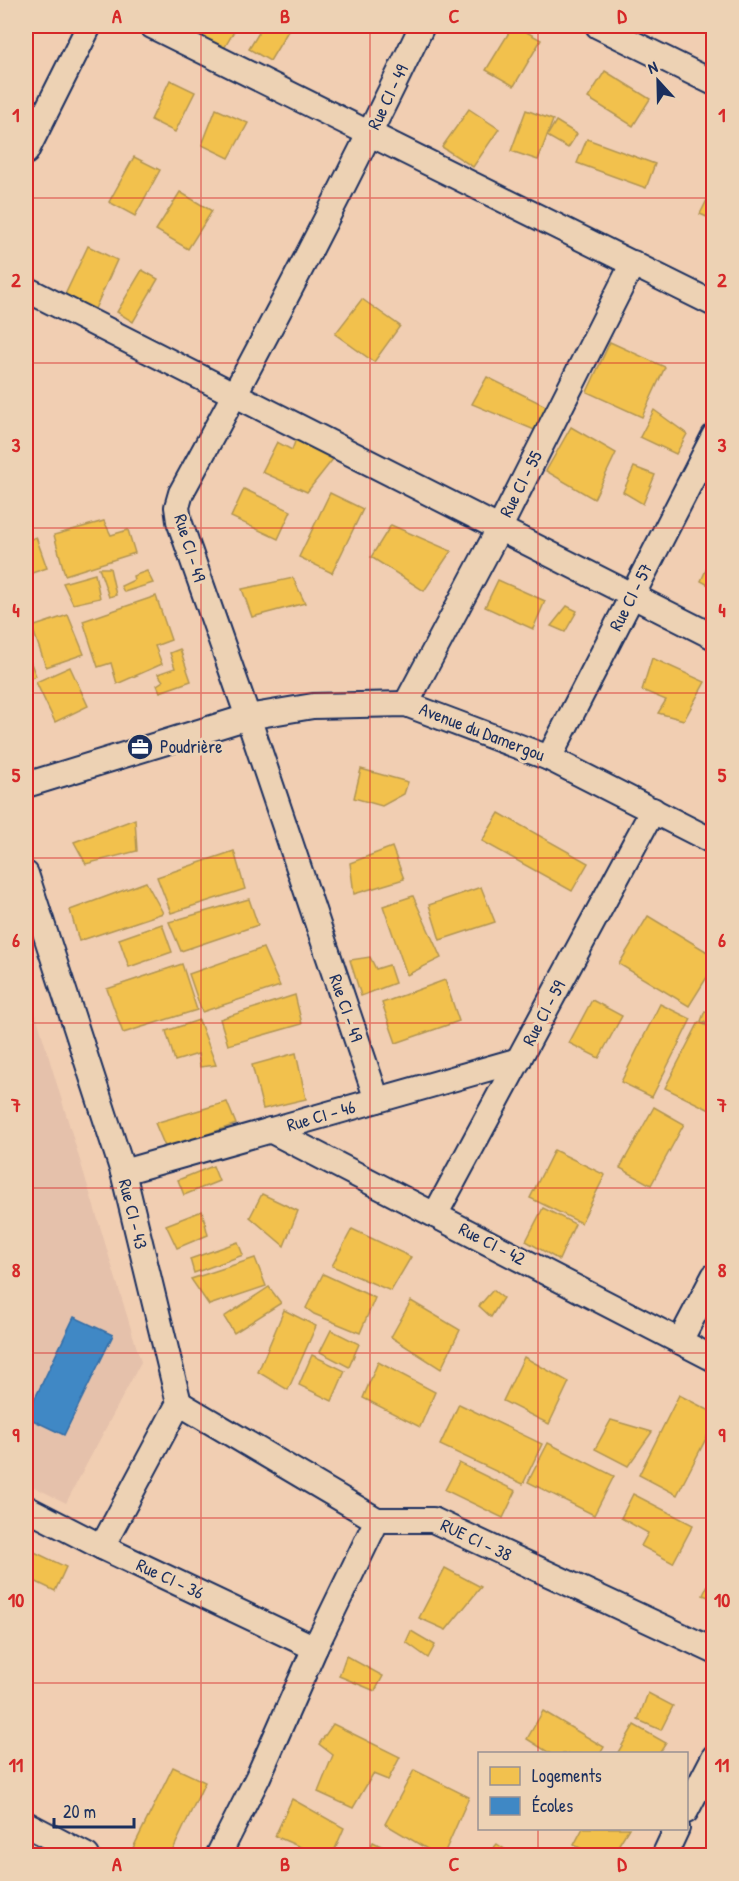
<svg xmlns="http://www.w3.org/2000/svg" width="739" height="1881" font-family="'Patrick Hand',sans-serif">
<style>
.built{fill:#e5c1ab}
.homes{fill:#f2c14e;stroke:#b29553;stroke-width:1.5}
.schools{fill:#3f88c5;stroke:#346da6;stroke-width:1.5}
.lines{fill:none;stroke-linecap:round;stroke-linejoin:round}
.minor-casing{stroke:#1b2f5e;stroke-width:28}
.minor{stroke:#edd2b4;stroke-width:24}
.grid{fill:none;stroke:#d62828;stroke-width:1.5;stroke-opacity:0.55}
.labels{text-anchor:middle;stroke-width:6;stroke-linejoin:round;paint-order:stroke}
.street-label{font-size:18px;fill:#1b2f5e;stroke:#edd2b4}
.poi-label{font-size:18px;fill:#1b2f5e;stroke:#edd2b4;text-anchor:start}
.neatline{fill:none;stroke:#d62828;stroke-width:2}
.grid-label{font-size:20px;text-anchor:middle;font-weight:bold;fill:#d62828}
</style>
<rect width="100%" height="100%" fill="#f1ceb2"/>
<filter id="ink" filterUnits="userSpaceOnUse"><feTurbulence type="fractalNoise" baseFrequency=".0167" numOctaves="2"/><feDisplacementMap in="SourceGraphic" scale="12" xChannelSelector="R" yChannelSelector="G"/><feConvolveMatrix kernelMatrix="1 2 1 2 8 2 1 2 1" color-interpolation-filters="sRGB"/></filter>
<g filter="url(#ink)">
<path class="built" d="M26,982L141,1362L66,1503L26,1483Z"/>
<g class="homes">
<path d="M196,26H237L222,52L191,35Z"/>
<path d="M263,26H291L270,61L249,49Z"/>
<path d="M513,26H516L541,40L514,86L486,70Z"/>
<path d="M605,71L650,99L633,126L588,98Z"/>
<path d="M170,80L195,92L175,132L151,120Z"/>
<path d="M216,109L248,123L229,158L202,145Z"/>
<path d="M469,109L499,129L473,167L442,147Z"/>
<path d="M526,110L553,120L538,160L511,151Z"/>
<path d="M556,121L577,134L568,148L547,136Z"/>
<path d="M587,139L655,164L646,188L577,163Z"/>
<path d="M134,157L160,170L135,216L109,202Z"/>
<path d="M180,192L212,211L188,249L156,230Z"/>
<path d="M711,192L714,193V220L700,214Z"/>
<path d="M88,246L117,260L94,311L64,297Z"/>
<path d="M142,270L158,279L133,322L117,312Z"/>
<path d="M362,299L400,326L374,362L335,334Z"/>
<path d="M610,342L665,367L642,417L587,392Z"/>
<path d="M487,377L550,408L537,431L472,404Z"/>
<path d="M654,410L687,434L676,454L640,437Z"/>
<path d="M571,427L616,453L594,499L546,471Z"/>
<path d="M297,436L337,454L307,492L262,472L277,442L292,450Z"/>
<path d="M634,467L655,475L643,504L623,492Z"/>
<path d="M244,489L291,511L278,539L231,517Z"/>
<path d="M330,493L363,509L332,573L299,557Z"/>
<path d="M104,521L111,535L128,530L135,553L65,575L54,535Z"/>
<path d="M391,525L451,551L424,591L371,557Z"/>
<path d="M36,537L47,568L26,575V541Z"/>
<path d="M714,552V588L701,581Z"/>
<path d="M99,568H110L116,595L109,597Z"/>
<path d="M147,571L153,583L124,592L121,586L134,580L133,576Z"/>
<path d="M95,574L100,598L73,604L63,583Z"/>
<path d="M293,578L305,603L252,617L242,589Z"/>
<path d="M498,580L545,601L533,629L485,607Z"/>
<path d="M156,596L171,640L155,646L162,664L117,684L111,663L98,667L83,621Z"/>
<path d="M567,606L577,611L565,632L551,626Z"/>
<path d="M68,615L84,654L46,667L32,627Z"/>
<path d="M180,649L191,681L160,692L157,685L163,681L158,674L175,668L170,653Z"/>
<path d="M26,651L36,676L26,680Z"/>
<path d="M652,658L705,682L684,720L658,713L666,700L642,690Z"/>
<path d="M70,667L88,706L55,722L36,682Z"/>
<path d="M361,769L408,782L404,794L382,806L354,798Z"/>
<path d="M499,813L588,863L572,891L482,841Z"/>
<path d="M135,819L137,851L86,864L74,842Z"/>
<path d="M392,847L404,879L354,894L350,863Z"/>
<path d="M234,851L245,889L171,913L157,877Z"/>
<path d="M146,882L163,913L79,941L70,910Z"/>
<path d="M481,887L495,922L440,940L429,905Z"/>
<path d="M413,896L441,958L407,975L383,906Z"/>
<path d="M249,899L258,925L181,951L169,922Z"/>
<path d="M648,916L714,956V966L689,1006L619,964Z"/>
<path d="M162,924L172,952L129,967L119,939Z"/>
<path d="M263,948L280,986L202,1012L189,974Z"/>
<path d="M370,957L376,969L389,965L395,983L361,996L350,960Z"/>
<path d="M182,964L197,1010L123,1033L107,989Z"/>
<path d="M445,980L459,1021L396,1043L382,1003Z"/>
<path d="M295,995L302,1024L228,1045L220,1019Z"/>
<path d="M592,1000L622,1016L599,1058L569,1043Z"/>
<path d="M660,1004L691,1019L652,1097L621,1082Z"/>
<path d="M705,1011L714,1014V1026L701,1021Z"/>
<path d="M199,1020L216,1065L200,1067L198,1054L175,1061L166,1031Z"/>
<path d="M699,1022L714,1029V1112L665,1088Z"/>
<path d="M296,1053L306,1099L263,1109L252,1065Z"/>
<path d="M227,1102L236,1124L166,1149L155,1123Z"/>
<path d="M654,1107L684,1124L651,1185L620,1168Z"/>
<path d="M554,1150L605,1175L581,1223L530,1198Z"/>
<path d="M213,1166L219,1181L184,1195L178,1180Z"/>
<path d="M262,1194L298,1211L284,1246L250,1217Z"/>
<path d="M543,1208L575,1224L559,1260L526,1241Z"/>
<path d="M202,1211L208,1235L177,1248L166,1225Z"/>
<path d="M352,1229L411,1257L391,1291L332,1266Z"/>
<path d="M238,1242L243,1255L194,1273L190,1259Z"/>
<path d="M255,1258L266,1286L209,1305L191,1279Z"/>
<path d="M323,1274L375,1298L360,1333L314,1314L306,1308Z"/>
<path d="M269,1287L281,1303L234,1333L224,1317Z"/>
<path d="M493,1290L503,1298L491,1317L479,1306Z"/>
<path d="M411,1301L460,1330L441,1369L391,1337Z"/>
<path d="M284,1310L316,1326L288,1390L258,1372Z"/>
<path d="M331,1330L359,1344L349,1367L320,1352Z"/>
<path d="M312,1355L345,1371L332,1401L299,1385Z"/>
<path d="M524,1357L569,1382L549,1424L503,1401Z"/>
<path d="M378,1362L435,1392L420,1427L363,1398Z"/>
<path d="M679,1395L714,1413V1423L677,1495L639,1475Z"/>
<path d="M459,1404L542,1444L523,1484L440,1445Z"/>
<path d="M611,1420L652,1432L628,1466L595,1449Z"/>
<path d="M548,1443L614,1476L594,1515L528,1482Z"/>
<path d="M459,1463L516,1491L503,1518L445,1490Z"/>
<path d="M633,1494L693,1525L673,1563L641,1546L648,1533L621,1518Z"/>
<path d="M26,1548L66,1567L55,1591L26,1577Z"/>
<path d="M445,1568L481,1587L446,1630L419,1618Z"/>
<path d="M714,1572V1599L703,1595Z"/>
<path d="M411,1631L435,1645L428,1658L406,1642Z"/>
<path d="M346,1656L383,1676L375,1691L339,1676Z"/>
<path d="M648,1693L673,1706L661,1730L638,1720Z"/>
<path d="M543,1711L604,1747L600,1754H551L527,1739Z"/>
<path d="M333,1724L400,1757L388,1780L373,1774L353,1808L318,1792L333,1755L319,1744Z"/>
<path d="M634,1725L666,1743L659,1754H617Z"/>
<path d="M173,1767L205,1782L170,1856H148L133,1848Z"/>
<path d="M414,1770L469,1797L443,1856H439L385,1824Z"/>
<path d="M292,1799L344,1828L332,1856H321L275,1836Z"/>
<path d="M583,1828H629L612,1856H596L574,1845Z"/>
<path d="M373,1842L401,1856H367Z"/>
<path d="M497,1844L515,1856L487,1855Z"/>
</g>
<path class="schools" d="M74,1317L113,1335L64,1435L26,1417Z"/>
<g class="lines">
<g class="minor-casing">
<g id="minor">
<path d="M152,26L714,304"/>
<path d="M598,26L714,83"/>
<path d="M26,152L89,26"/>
<path d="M26,289L714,637"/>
<path d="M406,704L499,529L633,263"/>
<path d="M549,758L714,436"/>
<path d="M26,785L248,717L313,706L406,704L549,758L714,842"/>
<path d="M26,874L123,1172L179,1403L102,1547"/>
<path d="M377,1100L248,717L179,521L177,507L181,493C265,340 346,184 422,26"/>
<path d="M270,1130L714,1359"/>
<path d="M123,1172L519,1060"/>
<path d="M435,1215L653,810"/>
<path d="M680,1341L714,1276"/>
<path d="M179,1403L377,1520H433L714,1651"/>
<path d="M26,1508L102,1547L315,1648"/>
<path d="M686,1811L714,1757"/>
<path d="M26,1824L87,1856"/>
<path d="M218,1856L258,1777L315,1648L377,1520"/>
<path d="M664,1856L677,1828"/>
</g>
</g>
<use href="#minor" class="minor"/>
</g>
</g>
<path class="grid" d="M201,26V1856M370,26V1856M538,26V1754M26,198H714M26,363H714M26,528H714M26,693H714M26,858H714M26,1023H714M26,1188H714M26,1353H714M26,1518H714M26,1683H714M538,1828V1856"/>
<defs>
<g id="office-disc" transform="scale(1.35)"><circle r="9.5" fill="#1b2f5e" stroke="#edd2b4"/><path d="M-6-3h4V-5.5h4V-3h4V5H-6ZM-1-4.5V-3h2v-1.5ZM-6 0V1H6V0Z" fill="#fff"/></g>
</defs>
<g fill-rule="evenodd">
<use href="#office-disc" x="140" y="747"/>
</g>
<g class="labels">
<g class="street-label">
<text transform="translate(388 97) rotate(-64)" y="6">Rue CI - 49</text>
<text transform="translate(521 484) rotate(-63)" y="6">Rue CI - 55</text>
<text transform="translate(190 548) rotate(73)" y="6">Rue CI - 49</text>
<text transform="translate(631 597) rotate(-63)" y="6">Rue CI - 57</text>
<text transform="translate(482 732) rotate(21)" y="6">Avenue du Damergou</text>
<text transform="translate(346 1008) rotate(71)" y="6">Rue CI - 49</text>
<text transform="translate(544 1013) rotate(-62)" y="6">Rue CI - 59</text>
<text transform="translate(321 1116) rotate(-16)" y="6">Rue CI - 46</text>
<text transform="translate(133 1214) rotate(76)" y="6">Rue CI - 43</text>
<text transform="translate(492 1244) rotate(27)" y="6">Rue CI - 42</text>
<text transform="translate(476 1540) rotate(25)" y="6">RUE CI - 38</text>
<text transform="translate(170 1579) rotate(25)" y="6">Rue CI - 36</text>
</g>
<g class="poi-label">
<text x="160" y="753">Poudrière</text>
</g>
</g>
<rect width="739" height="1881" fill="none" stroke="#edd2b4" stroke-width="66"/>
<rect x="478" y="1752" width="210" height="78" fill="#edd2b4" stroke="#999192" stroke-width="1.5"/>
<rect x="490" y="1767" width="30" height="18" fill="#f2c14e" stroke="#999192" stroke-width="1.5"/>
<text x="532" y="1782" font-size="18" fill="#1b2f5e">Logements</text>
<rect x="490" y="1797" width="30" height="18" fill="#3f88c5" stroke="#999192" stroke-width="1.5"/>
<text x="532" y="1812" font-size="18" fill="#1b2f5e">Écoles</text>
<g transform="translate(658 81) rotate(338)" stroke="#edd2b4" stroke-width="4.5" paint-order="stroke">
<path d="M0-4.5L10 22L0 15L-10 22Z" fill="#1b2f5e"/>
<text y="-9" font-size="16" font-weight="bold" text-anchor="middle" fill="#1b2f5e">N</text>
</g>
<path d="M54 1818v9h80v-9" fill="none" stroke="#1b2f5e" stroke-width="3"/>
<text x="63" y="1818" font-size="18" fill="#1b2f5e" stroke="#edd2b4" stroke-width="4.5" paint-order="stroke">20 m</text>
<rect x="33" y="33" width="673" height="1815" class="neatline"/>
<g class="grid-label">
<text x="117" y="23">A</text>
<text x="285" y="23">B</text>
<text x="454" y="23">C</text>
<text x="622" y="23">D</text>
<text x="16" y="122">1</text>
<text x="722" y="122">1</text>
<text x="16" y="287">2</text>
<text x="722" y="287">2</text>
<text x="16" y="452">3</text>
<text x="722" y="452">3</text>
<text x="16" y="617">4</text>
<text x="722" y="617">4</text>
<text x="16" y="782">5</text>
<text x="722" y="782">5</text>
<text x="16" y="947">6</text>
<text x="722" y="947">6</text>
<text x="16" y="1112">7</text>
<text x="722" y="1112">7</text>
<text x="16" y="1277">8</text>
<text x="722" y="1277">8</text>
<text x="16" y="1442">9</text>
<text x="722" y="1442">9</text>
<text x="16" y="1607">10</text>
<text x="722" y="1607">10</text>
<text x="16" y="1772">11</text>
<text x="722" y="1772">11</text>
<text x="117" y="1871">A</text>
<text x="285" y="1871">B</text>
<text x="454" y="1871">C</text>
<text x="622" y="1871">D</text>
</g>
</svg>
